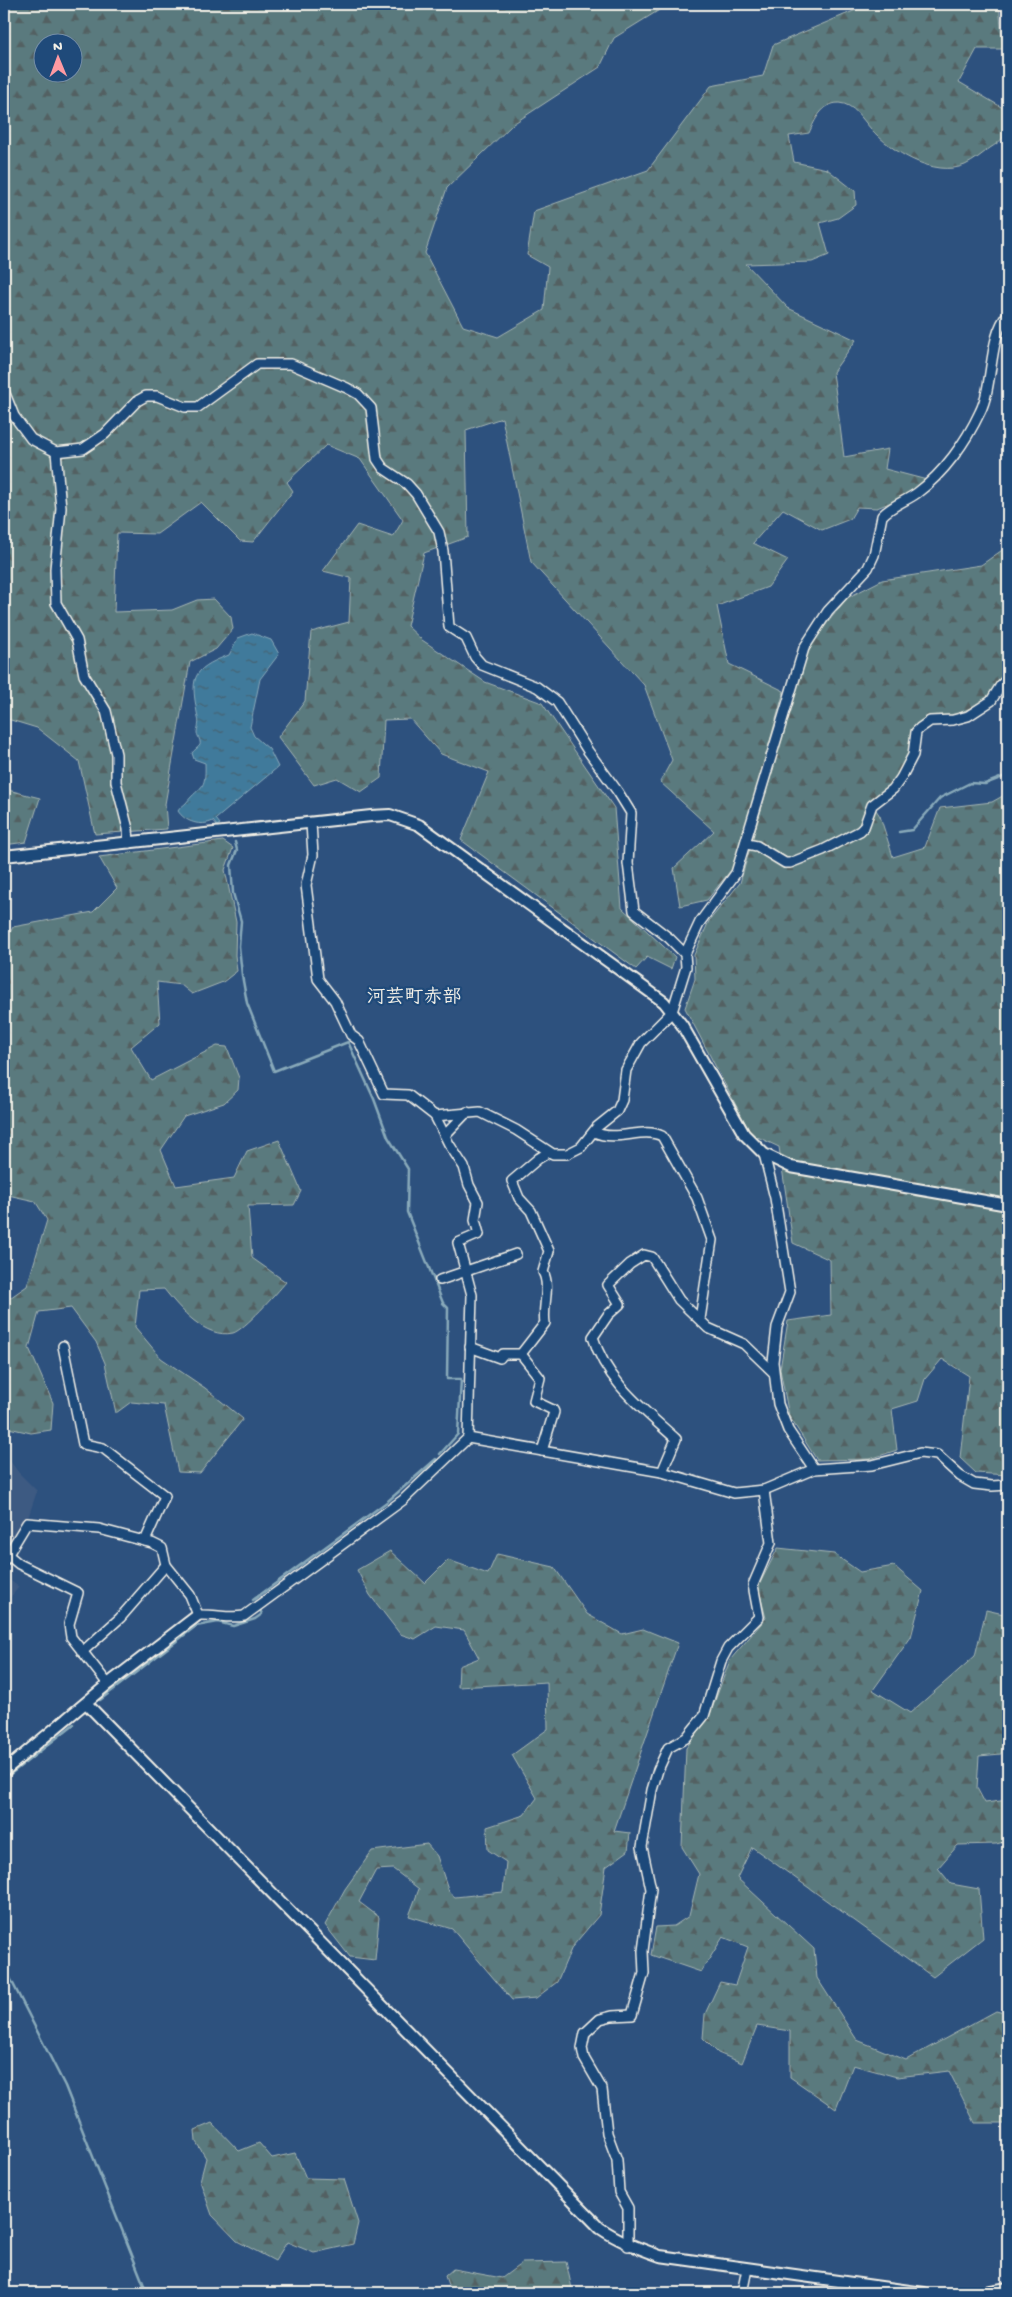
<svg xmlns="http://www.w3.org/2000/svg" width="1012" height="2297" font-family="'Gochi Hand','Klee One',sans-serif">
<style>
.built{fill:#3e5a82}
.forest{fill:url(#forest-firs);stroke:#a7b6b3;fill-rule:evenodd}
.water{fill:url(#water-ripples);stroke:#89aaba}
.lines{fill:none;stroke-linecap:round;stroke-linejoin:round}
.stream{stroke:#89aaba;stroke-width:2.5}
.minor-casing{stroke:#f4f1e8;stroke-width:12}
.tertiary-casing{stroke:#f4f1e8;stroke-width:14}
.minor{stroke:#1f4a7a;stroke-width:9}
.tertiary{stroke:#1f4a7a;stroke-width:10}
.labels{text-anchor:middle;stroke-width:4.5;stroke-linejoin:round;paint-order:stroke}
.quarter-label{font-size:19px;font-weight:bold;fill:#f4f1e8;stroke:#1f4a7a}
</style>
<defs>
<pattern id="forest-firs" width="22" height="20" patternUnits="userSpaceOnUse" patternTransform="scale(1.25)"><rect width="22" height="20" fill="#5a7a7e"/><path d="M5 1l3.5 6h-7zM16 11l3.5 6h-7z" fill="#526162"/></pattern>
<pattern id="water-ripples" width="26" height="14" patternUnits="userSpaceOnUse" patternTransform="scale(1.25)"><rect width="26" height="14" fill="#417a9b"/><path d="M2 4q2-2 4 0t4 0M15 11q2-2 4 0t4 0" fill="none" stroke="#456170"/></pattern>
</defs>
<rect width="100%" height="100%" fill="#2d517e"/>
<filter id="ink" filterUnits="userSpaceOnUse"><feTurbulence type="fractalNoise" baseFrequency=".02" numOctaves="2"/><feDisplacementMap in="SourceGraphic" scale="10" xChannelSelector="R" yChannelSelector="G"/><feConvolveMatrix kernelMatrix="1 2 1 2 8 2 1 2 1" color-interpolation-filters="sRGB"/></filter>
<g filter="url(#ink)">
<g class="built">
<path d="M4,1453L19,1473L37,1491L28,1518H25L4,1553Z"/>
<path d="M4,1576L19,1587L4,1605Z"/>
<path d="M4,1614L10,1620L9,1634L4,1641Z"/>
</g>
<g class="forest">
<path d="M4,4H669L614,38L600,67L513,124L447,188L425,253L463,326L498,337L544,310L548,267L527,255L534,211L648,170L711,86L763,76L773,45L870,4H999L1003,49H977L959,82L1008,111C1008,131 1008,137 990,148C982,154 974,161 965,165C934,178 891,151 871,129C862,119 854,104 839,103C822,103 815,120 809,133L789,136L794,162L827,169L855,191L856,205L838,218L820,223L829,255L812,262L746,264L788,308L856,340L833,372L844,457L888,449L885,469L927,480L906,496L877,508L857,507L850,519L822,530L783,509L753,543L788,560L768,587L717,606L729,664L784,691L735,865L707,900L680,906L674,868L714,831L660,782L672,760L644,685L531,562L502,418L466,430L468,537L424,553L407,626L422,640L485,682L542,703L614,808L622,908L675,957L671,969L647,957L636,969L461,840L489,772L441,754L410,719L384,720L381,778L361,792L337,778L314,785L278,737L305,701L311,632L349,622L351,578L323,571L357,525L393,537L403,520L360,459L326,445L287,482L293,491L253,542L240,541L201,502L157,534L117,533L114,612L172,610L197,600L214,599L231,617L233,629L216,649L190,662L165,804L167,829L95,834L79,761L37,728L4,718ZM42,42H72V72H42Z"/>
<path d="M1008,546V676L989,699L951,717L914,730L910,753L893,786L870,801L880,816L893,857L925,847L940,808L992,802L1008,793V1475L976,1473L960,1458L969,1376L942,1359L925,1379L918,1401L892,1409L897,1450L870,1459L817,1460L789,1416L780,1369L788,1321L831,1315L830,1260L793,1243L779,1147L751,1134L685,1008L695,979L694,955L709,921L740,883L804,660L817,636L847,598L882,580L981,565Z"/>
<path d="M4,789L40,798L26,842L4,845Z"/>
<path d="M223,841L233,848L225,870L236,922L235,955L237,971L223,982L192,994L181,985L157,982L160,1023L131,1047L151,1080L217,1046L227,1047L239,1078L238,1090L224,1103L184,1116L161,1150L176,1186L234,1178L247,1151L279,1140L301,1191L294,1205L248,1206L252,1258L286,1282C277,1293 244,1330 233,1333C205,1339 180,1309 164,1289L139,1290L135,1327L161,1358L205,1388L243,1419L200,1473L178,1472L164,1405L131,1402L116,1413L105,1363L96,1342L71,1308L39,1312L29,1348L53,1403L51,1430L31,1433L4,1427V1302L27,1286L47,1220L35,1201L8,1195L4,1197V944L13,927L93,912L117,888L99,857Z"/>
<path d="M778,1548L834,1554L860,1572L894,1566L923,1591L911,1637L873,1690L910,1713L975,1656L986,1610L1008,1615V1731L1006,1732L1001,1754L979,1756L977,1788L985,1803L1008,1800V1841L996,1844L958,1845L938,1868L951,1884L979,1889L983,1938L933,1977L752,1847L737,1878L814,1949L817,1978L857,2040L906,2060L996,2011L1008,2014V2123H975L949,2071L897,2077L853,2065L836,2109L790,2077V2031L757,2026L742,2063L718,2053L703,2038L705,2014L720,1982L735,1985L748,1947L723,1937L701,1972L651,1955L656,1927L674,1926L689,1916L699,1874L682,1847L686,1748L709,1717L730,1660L766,1618L758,1587Z"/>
<path d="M390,1551L425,1583L448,1560L488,1574L497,1554L554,1567L587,1614L622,1634L643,1629L678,1643L614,1831L630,1833L628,1851L606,1867L599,1915L572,1947L557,1982L536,1998L512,2000L452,1929L409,1916L419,1889L393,1869L376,1870L359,1902L379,1917L375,1960L350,1957L325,1925L345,1889L372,1851L427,1844L437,1856L449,1892L455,1897L503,1892L506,1862L488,1850L487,1827L524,1815L537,1798L512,1755L548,1729L547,1682L458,1687L459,1666L479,1658L464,1630L436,1626L415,1639L400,1634L370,1595L357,1570Z"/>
<path d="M212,2123L239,2151L259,2143L272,2158L295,2153L306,2178L344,2179L358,2223L353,2244L314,2253L287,2242L275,2261L237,2241L212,2215L200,2181L206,2158L196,2142L195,2130Z"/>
<path d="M566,2262L573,2293H472L462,2289L449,2288L445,2276L453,2269L502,2278L522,2263Z"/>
</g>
<path class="water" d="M252,633L271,640L279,654L260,679L250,727L254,736L269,749L278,767L216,819L220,824L217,826L213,821C201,827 185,822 178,811C180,807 183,806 186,803C201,784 206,792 205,763L194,759L192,753C194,750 198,748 200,745C201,741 198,737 197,733C197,728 200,724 198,718C191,679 189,670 229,655L238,638Z"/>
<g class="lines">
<g class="stream">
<path d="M899,832L912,830L940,798L970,783L985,784L1008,775"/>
<path d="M235,842L237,850L231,865L233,893L241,921L239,946L242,975L247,1003L274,1071L348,1042L374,1099L388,1137L408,1169L407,1212L443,1303L448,1308L447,1379H461L458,1434L440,1454"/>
<path d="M253,1600L388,1501L436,1459"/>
<path d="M100,1700L196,1626L218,1622L233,1626L255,1619L262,1614L260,1610"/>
<path d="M25,1763L74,1724"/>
<path d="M4,1779L22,1765"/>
<path d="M4,1966L65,2086L147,2293"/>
</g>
<g class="minor-casing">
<g id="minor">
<path d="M4,391L14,416L31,439L56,452L83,449L105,434L137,401L146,396H157L185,407H198L257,364H291L347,388L358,394L371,408L377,459L383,468L407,484L416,494L439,532L443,551L449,627L466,638L475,657L482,665L537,687L557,702L588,751L618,792L631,813L628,863L634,911L669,938L685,954"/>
<path d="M56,452L61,508L55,569L56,603L77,640L84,675L106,711L116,754V782L128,829L129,843"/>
<path d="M747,844L757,846L785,863H790L823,850L860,831L864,827L872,805L893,789L901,778L913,755L916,732L920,728L930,721L953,720L968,716L991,701L1001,685L1008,678"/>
<path d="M435,1116L480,1112L516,1130L553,1154H567L581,1147L597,1127L617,1111L622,1100L626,1070L641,1043L672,1012L686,967L685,954L700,922L736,873L804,648L828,611L868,568L874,555L882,516C892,505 906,501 917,493C944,473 966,442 980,412C994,384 988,337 1008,314"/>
<path d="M594,1132C618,1143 642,1126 662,1136L697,1198L712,1240L700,1319"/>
<path d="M445,1135L467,1112"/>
<path d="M764,1154L775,1198L790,1292L777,1327L773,1362L778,1404L788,1430L814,1469"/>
<path d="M440,1280L516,1254"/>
<path d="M63,1346L83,1444L103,1448L165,1496L145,1541"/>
<path d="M470,1347L500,1358L503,1354H521L545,1323C542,1307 551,1286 543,1272L549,1251L531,1211L519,1198L512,1181L539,1158L549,1152"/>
<path d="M521,1354L540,1378L534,1401L553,1410L554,1412L542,1451"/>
<path d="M468,1438L662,1472L734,1493L764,1490L814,1469L872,1465L920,1453L937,1455L960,1476L974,1484L992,1486L1008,1485"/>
<path d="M662,1472L676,1439C643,1409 606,1381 593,1337L608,1315L620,1304L608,1285L630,1264L644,1255L652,1257L679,1300L708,1328L744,1344L773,1372"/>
<path d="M8,1555L19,1564L78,1593L69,1624L71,1637L108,1684"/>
<path d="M4,1561L27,1523L99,1529L152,1543L162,1548L166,1565L190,1595L198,1615C214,1614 229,1619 244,1616L403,1500L468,1438L472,1295L458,1243L479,1234L475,1220L478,1202L469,1185L464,1167L449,1144L435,1116L408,1095L384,1094L359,1041L351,1035L335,1001L318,979L306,885L313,855L311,823"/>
<path d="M82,1652L120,1618L166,1565"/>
<path d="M628,2246V2208L619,2192L617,2160L607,2133L602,2089L584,2058L582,2048L585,2033L600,2019L612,2016L632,2015L644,1973L643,1951L651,1889L642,1847L652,1790L658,1770L668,1748L686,1738L704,1716L721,1661L728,1648L759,1617L753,1585L771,1543L764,1490"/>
<path d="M742,2293L747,2269"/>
<path d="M860,2293L861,2285"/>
</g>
</g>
<g class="tertiary-casing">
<g id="tertiary">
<path d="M4,856L371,816L390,815L419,825L664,1002L682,1025L744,1134L764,1154L791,1167L1008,1205"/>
<path d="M87,1704L600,2228C619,2241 638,2248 660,2256L924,2293"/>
<path d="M4,1771L108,1684L198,1615"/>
<path d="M980,2293L1008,2288"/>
</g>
</g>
<use href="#minor" class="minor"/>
<use href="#tertiary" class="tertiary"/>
</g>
</g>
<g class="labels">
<g class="quarter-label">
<text x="414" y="1002">河芸町赤部</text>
</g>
</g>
<rect width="1012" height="2297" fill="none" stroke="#1f4a7a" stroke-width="20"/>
<rect x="10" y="10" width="992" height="2277" fill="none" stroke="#f4f1e8" stroke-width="2" filter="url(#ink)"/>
<g transform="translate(58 58) rotate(359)"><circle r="24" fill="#1f4a7a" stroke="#748da6"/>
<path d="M0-4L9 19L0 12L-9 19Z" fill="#ff9aa2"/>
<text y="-8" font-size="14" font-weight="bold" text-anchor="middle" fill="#f4f1e8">N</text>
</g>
</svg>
